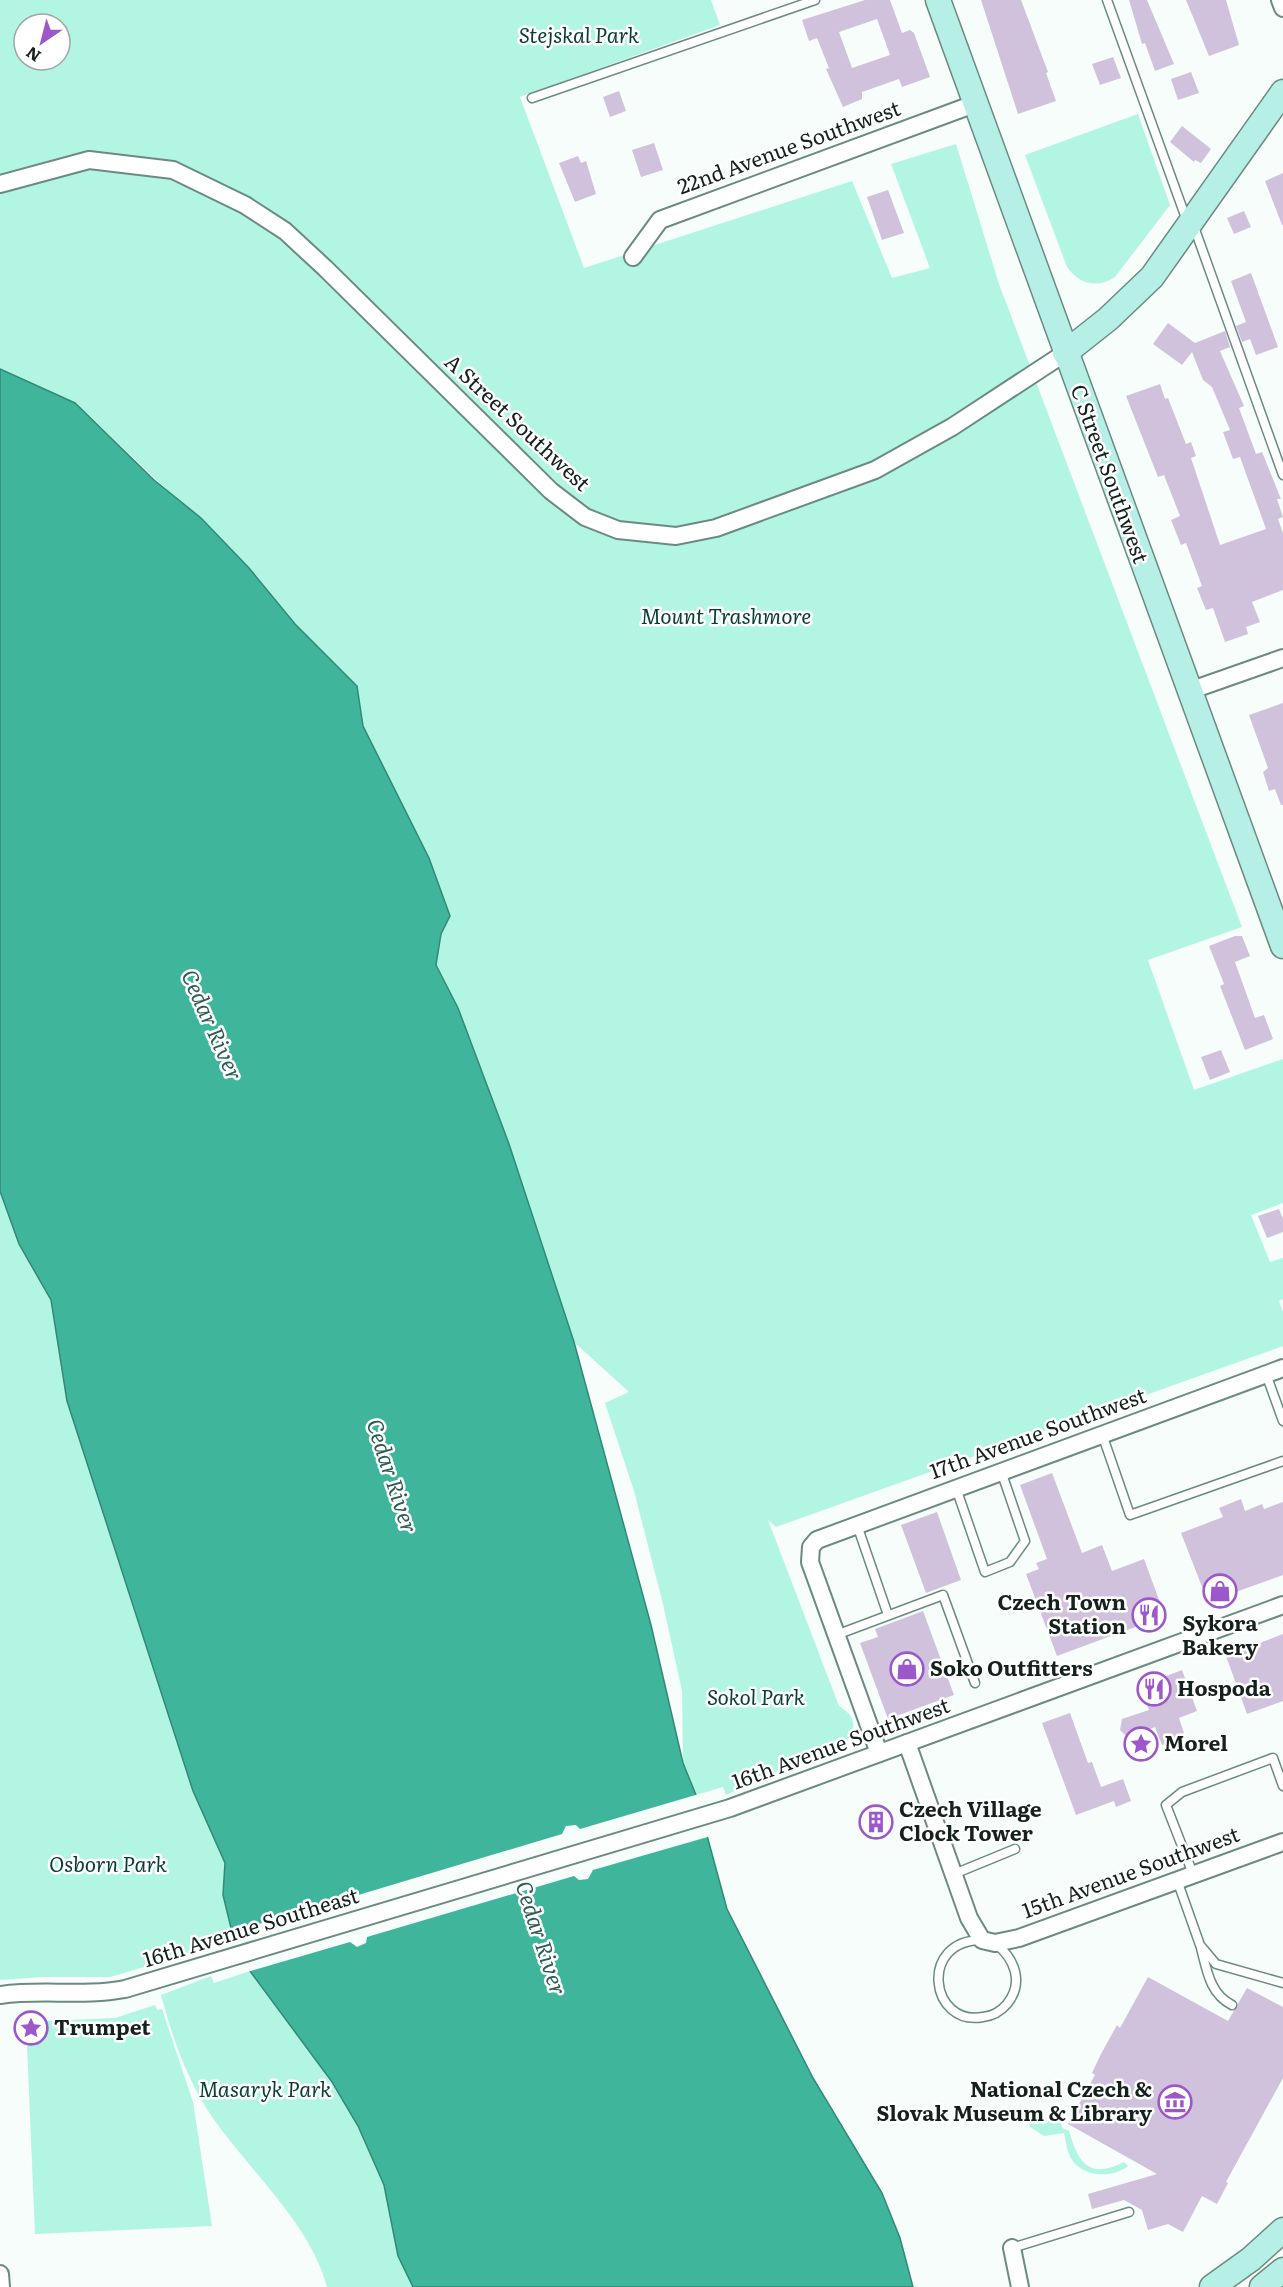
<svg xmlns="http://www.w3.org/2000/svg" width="1283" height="2287" font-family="Literata,serif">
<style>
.green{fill:#b2f5e3;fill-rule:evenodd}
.water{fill:#3fb69c;stroke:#328976;stroke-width:1.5}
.pier{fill:#f6fdfb}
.building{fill:#d0c2dc;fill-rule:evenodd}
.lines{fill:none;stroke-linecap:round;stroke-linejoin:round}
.service-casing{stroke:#6b8b82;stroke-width:11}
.minor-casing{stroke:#6b8b82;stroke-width:20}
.secondary-casing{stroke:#6b8b82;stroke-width:27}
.service{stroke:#fff;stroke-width:8}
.minor{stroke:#fff;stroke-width:16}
.secondary{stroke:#b6efe5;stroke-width:24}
.labels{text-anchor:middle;stroke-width:5;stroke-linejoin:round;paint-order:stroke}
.park-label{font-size:21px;font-style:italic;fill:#093e34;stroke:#fff}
.street-label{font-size:21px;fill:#14211d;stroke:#fff}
.poi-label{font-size:21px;font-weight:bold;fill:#14211d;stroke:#fff;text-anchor:start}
.water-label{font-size:22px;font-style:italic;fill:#2d5d51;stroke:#fff}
</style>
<rect width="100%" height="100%" fill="#f6fdfb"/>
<g class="green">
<path d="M0,0H711L720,25L520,97L584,268L852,181L892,278L930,268L891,164L956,144L999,284L1242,927L1148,960L1194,1090L1283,1059V1203L1251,1215L1270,1262L1283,1258V1299L1279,1301L1283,1312V1346L776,1527L768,1520L839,1706C851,1714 855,1719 853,1734L840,1748L767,1775L726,1795L723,1787L696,1795L683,1763L682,1691L663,1604L634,1491L605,1403L629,1392L574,1342L509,1144L458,1008L436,965L441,934L450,916L429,858L363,726L357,686L295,624L249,568L76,403L0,369ZM24,24H60V60H24Z"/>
<path d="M1138,114L1170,205L1115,277C1097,289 1079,284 1067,267L1025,155Z"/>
<path d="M0,1191L19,1244L51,1300L67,1401L193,1791L225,1863L223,1895L232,1932L201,1942L203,1950L110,1977H43L0,1980Z"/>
<path d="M250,1971C300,2039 353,2103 383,2182C397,2217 394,2254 413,2287H327C311,2225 252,2173 215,2121C188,2083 173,2040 161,1995L211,1976L214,1983Z"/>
<path d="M155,2005L157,2010L162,2009L193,2102L212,2226L35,2234L26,2022L115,2018Z"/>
<path d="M1027,2117L1047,2123L1051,2117L1061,2123L1062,2128L1069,2131C1078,2162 1088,2180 1124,2162L1128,2166C1113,2178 1085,2178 1072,2160C1067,2153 1066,2141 1064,2133L1044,2136L1030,2127Z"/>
</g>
<path class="water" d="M0,369L75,403L154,480L201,518L249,568L295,624L357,686L363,726L429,858L450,916L441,934L436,965L458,1008L509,1144L574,1342L651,1625L683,1763L696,1795L727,1909L813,2078L882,2193L900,2238L913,2287H413L398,2256L384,2185L358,2126L332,2082L250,1971L232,1932L223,1895L225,1863L193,1791L67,1401L51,1300L19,1244L0,1191Z"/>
<path class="pier" d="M699,1794L711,1836L593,1870L588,1879L579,1880L574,1876L367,1937L366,1943L357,1947L350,1942L247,1972L229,1933L338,1900L339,1895L346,1891L355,1896L562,1834L566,1826L576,1825L580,1829Z"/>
<g class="building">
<path d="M865,0H890L902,33L910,30L914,33L930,77L902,87L899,79L862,92V99L843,107L826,69L829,68L817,38L809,41L802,20ZM877,19L890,55L852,68L839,32Z"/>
<path d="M981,0H1021L1048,72L1046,73L1056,101L1018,114Z"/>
<path d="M1129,0H1147L1174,64L1155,71L1145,43L1142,44Z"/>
<path d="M1186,0H1226L1239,45L1209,56Z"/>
<path d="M1113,57L1121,78L1100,85L1092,64Z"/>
<path d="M1191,72L1199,93L1178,100L1171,79Z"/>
<path d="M619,91L626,111L610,117L603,97Z"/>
<path d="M1182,126L1211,149L1201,163L1195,160L1194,162L1170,142Z"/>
<path d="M654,143L663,170L641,177L632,150Z"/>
<path d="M578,156L581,163L586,161L596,194L575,202L559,163Z"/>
<path d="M1283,173V225H1282L1265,181Z"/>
<path d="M888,190L904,233L882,240L867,197Z"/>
<path d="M1244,211L1251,227L1234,234L1227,218Z"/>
<path d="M1251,273L1278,347L1256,355L1250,339L1242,342L1236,326L1246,322L1231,281Z"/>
<path d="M1168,323L1195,343L1225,331L1230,347L1220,351L1244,406L1239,408L1256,454L1262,452L1281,499H1277L1283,517L1278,519L1283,533V590L1252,602L1260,622L1246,627L1248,634L1225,642L1213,608L1206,610L1197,588L1202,586L1186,543L1181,545L1171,520L1180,516L1164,475L1158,477L1126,396L1160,384L1165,399L1168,398L1186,444L1191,442L1196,456L1191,458L1220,545L1266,529L1240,457L1233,459L1223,432L1230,430L1212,387L1203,380L1192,352L1182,365L1153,344Z"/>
<path d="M1283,703V805H1281L1275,789L1269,791L1263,772L1268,768L1249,715Z"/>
<path d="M1235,936H1242L1250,956L1235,962L1255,1018L1264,1015L1273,1039L1245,1050L1220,986L1224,984L1209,946Z"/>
<path d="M1221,1050L1230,1072L1210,1080L1201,1057Z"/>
<path d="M1279,1209L1283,1219V1232L1267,1238L1258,1216Z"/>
<path d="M1052,1473L1082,1553L1102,1545L1112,1571L1144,1559L1165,1616L1057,1656L1026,1574L1039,1569L1036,1563L1047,1559L1020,1485Z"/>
<path d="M1241,1499L1245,1511L1262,1504L1264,1509L1283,1502V1575L1208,1602L1181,1533L1223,1517L1219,1508Z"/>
<path d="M937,1512L961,1580L926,1593L901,1525Z"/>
<path d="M923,1611L954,1695L888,1719L860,1643L878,1637L875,1629Z"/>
<path d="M1283,1634V1701L1247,1714L1226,1656Z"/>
<path d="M1182,1670L1197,1711L1179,1718L1184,1733L1179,1735L1180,1738L1162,1745L1155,1727L1128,1738L1120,1730L1122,1719L1149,1710L1140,1686Z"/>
<path d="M1070,1713L1088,1763L1092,1762L1101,1787L1123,1779L1131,1801L1116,1807L1114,1801L1076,1815L1042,1723Z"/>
<path d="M881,1811L887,1827L872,1832L866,1816Z"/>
<path d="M1148,1977L1228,2021L1247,1988L1283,2007V2078L1226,2182L1228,2183L1217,2204L1202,2196L1183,2232L1168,2224L1148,2230L1142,2210L1124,2200L1092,2209L1088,2194L1157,2174L1068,2124L1095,2075L1092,2073L1101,2054L1117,2025L1120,2028Z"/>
</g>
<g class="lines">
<g class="service-casing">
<g id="service">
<path d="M1107,0L1187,221"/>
<path d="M532,98L815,0"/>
<path d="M1193,224L1283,475"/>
<path d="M1266,1374L1283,1421"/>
<path d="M1102,1434L1130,1515L1283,1461"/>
<path d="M956,1488L985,1572L1010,1562L1025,1541L1001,1471"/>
<path d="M857,1525L888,1615"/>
<path d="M836,1635L943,1595L975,1683"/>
<path d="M954,1874L1015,1849"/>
<path d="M1193,1874L1166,1805L1182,1792L1273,1758L1283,1786"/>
<path d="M1177,1880L1200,1945L1216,1964L1283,1983"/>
<path d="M982,1940C918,1940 930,2027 983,2017C993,2016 1001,2011 1007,2004C1024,1983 1015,1959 996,1944"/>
<path d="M1201,1948C1207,1971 1210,1994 1232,2005"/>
<path d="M1012,2248L1129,2212"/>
</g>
</g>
<g class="minor-casing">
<g id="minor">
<path d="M1280,0L1283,8"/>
<path d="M0,184L89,160L173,170L245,205L285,231L325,268L551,491L585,517L618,530L676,536L716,528L875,470L952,427L1065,353"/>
<path d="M633,257L660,220L977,103"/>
<path d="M1189,691L1283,658"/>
<path d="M907,1743L969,1918L982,1940L995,1943L1019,1938L1283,1842"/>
<path d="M879,1753L810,1562L811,1547L817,1540L1283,1368"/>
<path d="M0,1995C42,1989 83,1997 125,1989L730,1808L1283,1605"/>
<path d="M1012,2248L1020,2287"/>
<path d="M0,2274L1,2287"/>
</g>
</g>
<g class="secondary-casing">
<g id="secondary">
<path d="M938,0L1283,946"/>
<path d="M1065,353L1108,319L1152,277L1283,92"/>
<path d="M1212,2287L1251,2259L1283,2230"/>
<path d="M1262,2287L1283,2270"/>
</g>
</g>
<use href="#service" class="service"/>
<use href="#minor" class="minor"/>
<use href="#secondary" class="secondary"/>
</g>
<defs>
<g id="shop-ring" transform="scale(1.725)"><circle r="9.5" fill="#fff" stroke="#9c57cb" stroke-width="1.5"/><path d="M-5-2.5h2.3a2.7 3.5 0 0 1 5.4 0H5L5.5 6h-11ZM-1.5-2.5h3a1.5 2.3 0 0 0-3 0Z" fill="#9c57cb"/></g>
<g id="restaurant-ring" transform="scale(1.725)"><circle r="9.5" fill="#fff" stroke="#9c57cb" stroke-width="1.5"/><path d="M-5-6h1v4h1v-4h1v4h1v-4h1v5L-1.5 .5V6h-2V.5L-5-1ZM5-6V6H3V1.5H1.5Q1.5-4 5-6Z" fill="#9c57cb"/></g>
<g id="sight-ring" transform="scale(1.725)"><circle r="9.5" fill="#fff" stroke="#9c57cb" stroke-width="1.5"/><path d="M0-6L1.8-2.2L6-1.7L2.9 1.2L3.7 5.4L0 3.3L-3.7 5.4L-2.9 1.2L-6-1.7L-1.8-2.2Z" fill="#9c57cb"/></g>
<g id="building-ring" transform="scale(1.725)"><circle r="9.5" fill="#fff" stroke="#9c57cb" stroke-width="1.5"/><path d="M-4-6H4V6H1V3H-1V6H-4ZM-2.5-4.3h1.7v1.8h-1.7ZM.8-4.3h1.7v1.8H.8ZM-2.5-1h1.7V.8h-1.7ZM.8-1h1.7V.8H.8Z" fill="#9c57cb"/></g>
<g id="museum-ring" transform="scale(1.725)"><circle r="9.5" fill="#fff" stroke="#9c57cb" stroke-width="1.5"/><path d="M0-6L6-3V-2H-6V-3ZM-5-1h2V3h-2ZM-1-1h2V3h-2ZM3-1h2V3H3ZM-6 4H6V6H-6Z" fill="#9c57cb"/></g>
</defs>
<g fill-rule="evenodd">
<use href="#shop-ring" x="1220" y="1591"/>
<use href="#restaurant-ring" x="1149" y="1615"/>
<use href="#shop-ring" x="907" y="1669"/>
<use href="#restaurant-ring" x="1154" y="1689"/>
<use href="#sight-ring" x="1141" y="1744"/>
<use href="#building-ring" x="876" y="1822"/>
<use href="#sight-ring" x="31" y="2028"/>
<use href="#museum-ring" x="1175" y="2102"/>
</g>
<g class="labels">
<g class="park-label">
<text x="579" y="43">Stejskal Park</text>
<text x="726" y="624">Mount Trashmore</text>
<text x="756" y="1705">Sokol Park</text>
<text x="108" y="1872">Osborn Park</text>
<text x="265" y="2097">Masaryk Park</text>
</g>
<g class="street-label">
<text transform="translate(789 148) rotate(-20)" y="7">22nd Avenue Southwest</text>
<text transform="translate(517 423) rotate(43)" y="7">A Street Southwest</text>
<text transform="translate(1109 474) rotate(70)" y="7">C Street Southwest</text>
<text transform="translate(1038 1434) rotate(-20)" y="7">17th Avenue Southwest</text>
<text transform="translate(841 1744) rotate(-20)" y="7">16th Avenue Southwest</text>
<text transform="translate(1131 1873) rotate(-20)" y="7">15th Avenue Southwest</text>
<text transform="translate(251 1928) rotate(-17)" y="7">16th Avenue Southeast</text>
</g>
<g class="poi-label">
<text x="1126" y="1610" text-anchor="end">Czech Town<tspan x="1126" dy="24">Station</tspan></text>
<text x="1220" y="1631" text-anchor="middle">Sykora<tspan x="1220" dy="24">Bakery</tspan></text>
<text x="930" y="1676">Soko Outfitters</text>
<text x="1177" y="1696">Hospoda</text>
<text x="1164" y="1751">Morel</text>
<text x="899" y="1817">Czech Village<tspan x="899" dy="24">Clock Tower</tspan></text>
<text x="54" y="2035">Trumpet</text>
<text x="1152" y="2097" text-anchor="end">National Czech &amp;<tspan x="1152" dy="24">Slovak Museum &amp; Library</tspan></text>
</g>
<g class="water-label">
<text transform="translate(212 1025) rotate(66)" y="8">Cedar River</text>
<text transform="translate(392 1476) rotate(72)" y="8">Cedar River</text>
<text transform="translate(541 1938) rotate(72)" y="8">Cedar River</text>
</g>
</g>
<g transform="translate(42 42) rotate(215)"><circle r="28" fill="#ffffff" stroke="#a1a6a5" stroke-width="1.5"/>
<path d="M0-4.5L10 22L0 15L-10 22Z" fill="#9c57cb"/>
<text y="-9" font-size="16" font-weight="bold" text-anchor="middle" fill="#14211d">N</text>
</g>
</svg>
